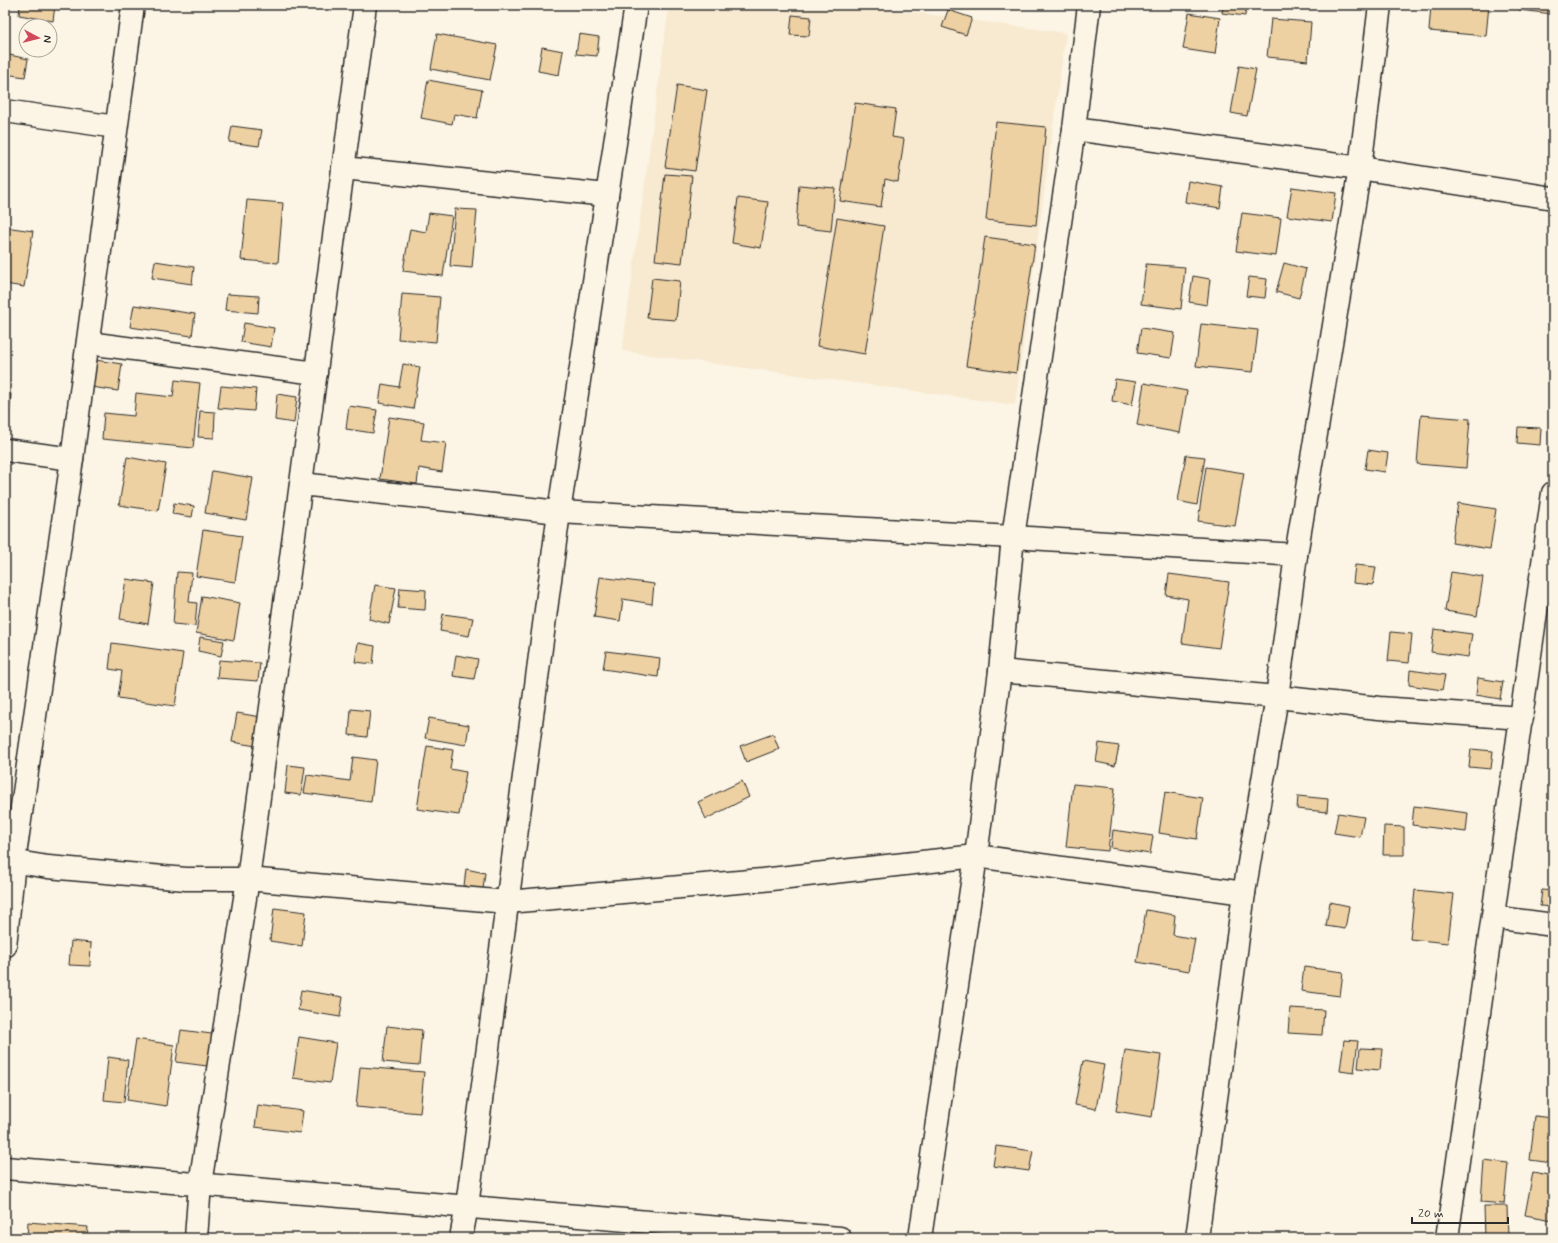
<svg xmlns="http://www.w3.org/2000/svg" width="1558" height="1243" font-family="Mynerve,sans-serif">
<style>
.built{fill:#f8ead1}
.building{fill:#eed1a2;stroke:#2b2b2b}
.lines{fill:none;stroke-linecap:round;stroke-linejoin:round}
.minor-casing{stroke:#2b2b2b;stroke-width:25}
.minor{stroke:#fcf5e5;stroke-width:22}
</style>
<rect width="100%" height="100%" fill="#fcf5e5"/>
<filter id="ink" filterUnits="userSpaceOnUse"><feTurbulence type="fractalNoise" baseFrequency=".025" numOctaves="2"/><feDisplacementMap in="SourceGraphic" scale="8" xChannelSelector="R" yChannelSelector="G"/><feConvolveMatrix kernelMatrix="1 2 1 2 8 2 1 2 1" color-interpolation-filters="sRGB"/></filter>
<g filter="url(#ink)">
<path class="built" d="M669,5H861L1066,33L1015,405L622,351Z"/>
<g class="building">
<path d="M20,5H55L53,21L19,15Z"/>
<path d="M1223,5H1246L1245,16L1222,13Z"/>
<path d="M1431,5H1489L1486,36L1429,31Z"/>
<path d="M1519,5H1553V14L1519,10Z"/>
<path d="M948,10L972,18L966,35L942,27Z"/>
<path d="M1189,13L1220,18L1215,54L1183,49Z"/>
<path d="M792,15L811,17L809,36L790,35Z"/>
<path d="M1271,19L1311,22L1308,61L1267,57Z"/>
<path d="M437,34L497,45L490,80L431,69Z"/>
<path d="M579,34L599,37L597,56L576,54Z"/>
<path d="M542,47L563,51L559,75L538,71Z"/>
<path d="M5,54L28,59L25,77L5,74Z"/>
<path d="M1239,66L1256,69L1247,116L1231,113Z"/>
<path d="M428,80L482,90L477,118L454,114L452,124L421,118Z"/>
<path d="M677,85L707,90L695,171L665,167Z"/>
<path d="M855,103L896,109L892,137L904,139L898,182L885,179L881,207L840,201Z"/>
<path d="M996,122L1046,127L1036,225L986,220Z"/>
<path d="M232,126L262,130L259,146L229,142Z"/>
<path d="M665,174L692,176L682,263L655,260Z"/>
<path d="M1188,181L1223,187L1220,208L1185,202Z"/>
<path d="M799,185L835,188L831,231L796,227Z"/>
<path d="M1292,187L1336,193L1332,222L1287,216Z"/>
<path d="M738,198L768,202L761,248L732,243Z"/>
<path d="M247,200L283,203L278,263L241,260Z"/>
<path d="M455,209L477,210L472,268L450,266Z"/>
<path d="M429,213L452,216L443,276L403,271L410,229L426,232Z"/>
<path d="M1242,213L1281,218L1276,256L1236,251Z"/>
<path d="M837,218L884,226L865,354L817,346Z"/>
<path d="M5,227L33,231L24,287L5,284Z"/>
<path d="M985,237L1035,244L1016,373L966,366Z"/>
<path d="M155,261L194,267L192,284L152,278Z"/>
<path d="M1284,263L1306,269L1299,298L1276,292Z"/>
<path d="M1146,264L1185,267L1181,309L1141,304Z"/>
<path d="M1193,276L1210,279L1207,305L1189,302Z"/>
<path d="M1249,277L1267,279L1265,298L1246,296Z"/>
<path d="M652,278L680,281L676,320L647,318Z"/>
<path d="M227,294L259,296L258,313L225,310Z"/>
<path d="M402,294L440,297L436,342L398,339Z"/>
<path d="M134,305L195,314L192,336L130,327Z"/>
<path d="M244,323L274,328L271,347L241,342Z"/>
<path d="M1201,324L1258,330L1253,372L1196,366Z"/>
<path d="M1141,328L1175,333L1171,358L1137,353Z"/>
<path d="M95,360L122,364L118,391L91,387Z"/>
<path d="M403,364L420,367L413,409L379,403L382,384L399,387Z"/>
<path d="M1115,379L1136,382L1132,405L1112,401Z"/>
<path d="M175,380L200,383L193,448L102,439L104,413L134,416L136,393L173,397Z"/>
<path d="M1144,383L1187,391L1180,433L1137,425Z"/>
<path d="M221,386L256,389L254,411L218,408Z"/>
<path d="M5,394H11L9,420L5,419Z"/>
<path d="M277,394L297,397L294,423L275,420Z"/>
<path d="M349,406L377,410L373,433L346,429Z"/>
<path d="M200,411L215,412L214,438L198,437Z"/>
<path d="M1421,415L1470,419L1466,468L1417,464Z"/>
<path d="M389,417L424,422L421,440L446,443L442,472L419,468L417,484L380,479Z"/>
<path d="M1518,427L1541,428L1540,445L1517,443Z"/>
<path d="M1368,450L1388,453L1385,472L1365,469Z"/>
<path d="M1186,455L1205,457L1197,505L1178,501Z"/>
<path d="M127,457L166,464L158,511L119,505Z"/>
<path d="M1206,467L1244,473L1235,526L1198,521Z"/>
<path d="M212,471L253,478L246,520L205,513Z"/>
<path d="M174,503L194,506L192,517L172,514Z"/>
<path d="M1458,503L1496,509L1490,549L1452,543Z"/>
<path d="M203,530L242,536L235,582L196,576Z"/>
<path d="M1355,565L1376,567L1373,585L1353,583Z"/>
<path d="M177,572L192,573L189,602L197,603L195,626L173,624Z"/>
<path d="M1451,572L1483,577L1477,616L1445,611Z"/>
<path d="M1169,574L1229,582L1219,648L1182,643L1188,599L1166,595Z"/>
<path d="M600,577L654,584L652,604L623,599L620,621L594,617Z"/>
<path d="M126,579L154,583L148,624L120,619Z"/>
<path d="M375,585L396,588L389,624L369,619Z"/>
<path d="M400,588L426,590L425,610L398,608Z"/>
<path d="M202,596L240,603L234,640L196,633Z"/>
<path d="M443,614L473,618L469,636L440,631Z"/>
<path d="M1434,629L1472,634L1468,657L1431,652Z"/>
<path d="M1391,632L1412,634L1409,663L1388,661Z"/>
<path d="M200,637L224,641L221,656L198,651Z"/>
<path d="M112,643L183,653L175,706L118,698L122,671L109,669Z"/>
<path d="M358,643L375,646L373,664L355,662Z"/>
<path d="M606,651L660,658L658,677L603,669Z"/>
<path d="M456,655L478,659L474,679L453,676Z"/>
<path d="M219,660L260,663L258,681L217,678Z"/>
<path d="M1410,670L1445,675L1442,690L1409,685Z"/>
<path d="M1478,678L1503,682L1500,699L1476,695Z"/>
<path d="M351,709L370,711L367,737L349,735Z"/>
<path d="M237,713L261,717L256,746L232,742Z"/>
<path d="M429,718L469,725L466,745L425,738Z"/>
<path d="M773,734L779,749L746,762L740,746Z"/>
<path d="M1099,743L1119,746L1115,766L1096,762Z"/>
<path d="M427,746L453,750L450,769L466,772L459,815L417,809Z"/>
<path d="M1471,749L1493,751L1491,769L1469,767Z"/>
<path d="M353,757L376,760L371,802L304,793L307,775L350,781Z"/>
<path d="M288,765L305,767L301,795L285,793Z"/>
<path d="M742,781L749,797L706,819L698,802Z"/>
<path d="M1073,784L1115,788L1108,851L1066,847Z"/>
<path d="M1165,792L1203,798L1197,839L1159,833Z"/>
<path d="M1298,796L1328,799L1327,812L1297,809Z"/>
<path d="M1414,806L1468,813L1466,832L1412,825Z"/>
<path d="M1338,813L1364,817L1360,837L1334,833Z"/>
<path d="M1384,826L1404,827V855H1383Z"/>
<path d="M1113,830L1153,836L1150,854L1111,848Z"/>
<path d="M466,869L485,873L483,889L464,886Z"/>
<path d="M1415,890L1454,894L1448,943L1410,939Z"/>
<path d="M1542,890L1553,891V907L1540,906Z"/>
<path d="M1330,902L1349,906L1345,929L1326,926Z"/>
<path d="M274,908L306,912L302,946L270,941Z"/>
<path d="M1146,910L1175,915L1173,935L1195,939L1189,971L1137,962Z"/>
<path d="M71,941L91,943L90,966L69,965Z"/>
<path d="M1304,967L1343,972L1340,996L1301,991Z"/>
<path d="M301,990L343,997L340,1017L298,1010Z"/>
<path d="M1290,1008L1324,1010L1322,1035L1288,1033Z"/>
<path d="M387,1026L422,1030L419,1065L383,1062Z"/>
<path d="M181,1030L219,1035L215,1067L176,1062Z"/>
<path d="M299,1037L336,1043L330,1083L293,1078Z"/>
<path d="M136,1039L174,1045L166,1106L127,1100Z"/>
<path d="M1344,1040L1358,1041L1354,1073L1340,1071Z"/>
<path d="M1360,1048L1382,1049L1380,1070L1358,1068Z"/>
<path d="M1125,1050L1161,1055L1152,1117L1116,1111Z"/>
<path d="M108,1057L128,1060L124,1102L104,1100Z"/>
<path d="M1083,1061L1104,1065L1096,1109L1075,1105Z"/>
<path d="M360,1067L424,1072L420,1113L356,1107Z"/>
<path d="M258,1105L303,1111L300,1133L255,1127Z"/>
<path d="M1535,1116L1553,1118V1163L1530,1160Z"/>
<path d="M996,1146L1033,1151L1029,1171L993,1166Z"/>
<path d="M1484,1160L1508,1163L1504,1204L1481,1202Z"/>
<path d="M1533,1172L1553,1176V1220L1525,1215Z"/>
<path d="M1484,1206H1507L1508,1238H1485Z"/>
<path d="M28,1222L88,1227L87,1238H27Z"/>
</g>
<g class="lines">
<g class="minor-casing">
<g id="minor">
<path d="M5,111L116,127"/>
<path d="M1074,129L1360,168L1553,198"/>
<path d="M343,168L607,195"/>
<path d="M88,343L316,373"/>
<path d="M5,450L72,459"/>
<path d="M301,484L559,512L1013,537L1296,555"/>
<path d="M1000,671L1277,697L1379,708L1522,718"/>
<path d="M5,860L48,867L186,879H248L507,902L762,880L976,856L1244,893"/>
<path d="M1493,917L1553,925"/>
<path d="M5,946L14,862L72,459L133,5"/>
<path d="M5,1168L840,1238"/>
<path d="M196,1238L200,1184L248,879L365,5"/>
<path d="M461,1238L467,1206L559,512L636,5"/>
<path d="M920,1238L976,856L1000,671L1013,537L1074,129L1089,5"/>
<path d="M1197,1238L1244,893L1277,697L1296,555L1360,168L1380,5"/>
<path d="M1447,1238L1553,493"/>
</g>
</g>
<use href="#minor" class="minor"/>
</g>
</g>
<rect width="1558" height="1243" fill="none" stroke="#fcf5e5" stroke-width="20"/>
<rect x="10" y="10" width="1538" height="1223" fill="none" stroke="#2b2b2b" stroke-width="1.5" filter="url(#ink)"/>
<g transform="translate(38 38) rotate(97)"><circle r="19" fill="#fcf5e5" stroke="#a8a49b"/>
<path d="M0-3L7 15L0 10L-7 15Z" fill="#d1495b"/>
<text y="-6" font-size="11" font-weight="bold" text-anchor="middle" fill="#2b2b2b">N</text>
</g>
<path d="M1412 1217v6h96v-6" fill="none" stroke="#2b2b2b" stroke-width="2"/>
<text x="1418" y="1217" font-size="12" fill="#2b2b2b" stroke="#fcf5e5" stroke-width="3" paint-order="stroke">20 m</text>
</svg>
